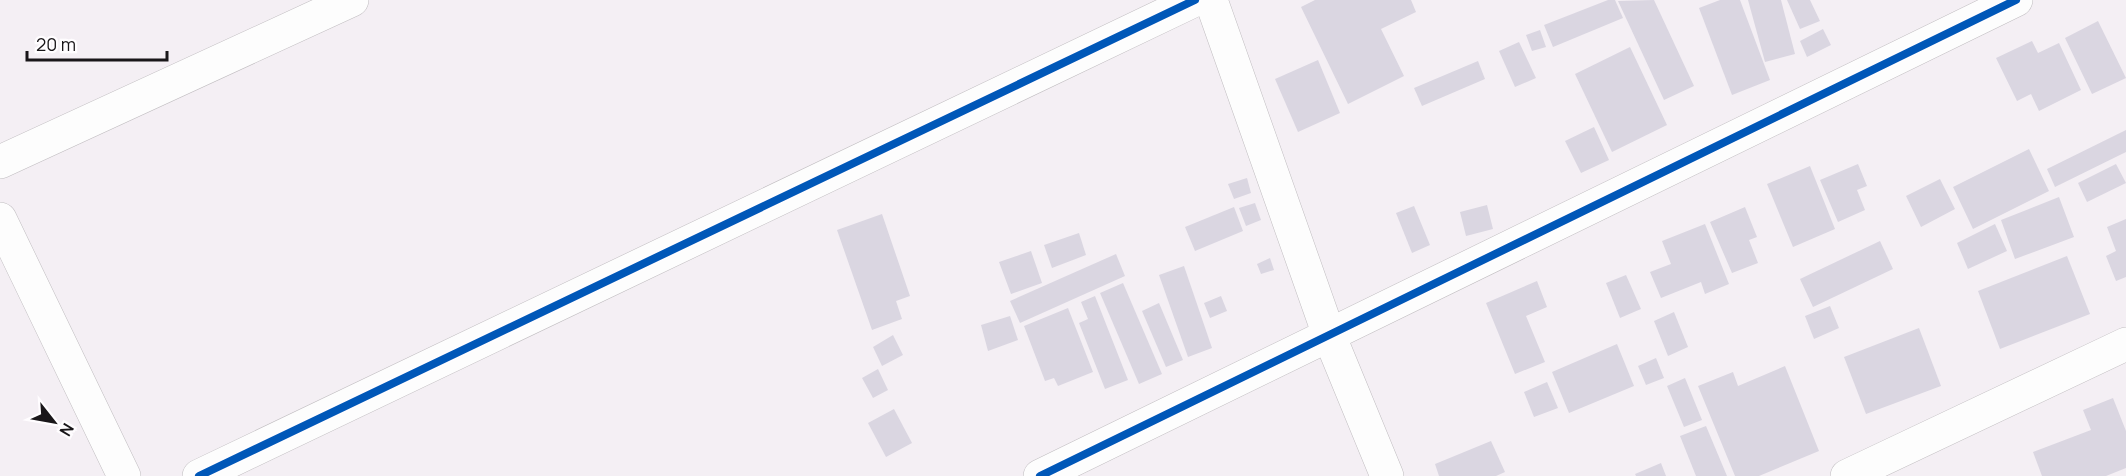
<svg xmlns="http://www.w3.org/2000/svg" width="2126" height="476" font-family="Manrope,sans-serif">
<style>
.building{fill:#dad6e1}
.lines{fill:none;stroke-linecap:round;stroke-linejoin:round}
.street-casing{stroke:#c0bdc0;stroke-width:34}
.street{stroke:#fdfdfd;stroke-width:33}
.cycleway-casing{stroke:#fffdff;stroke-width:11}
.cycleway{stroke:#0057b8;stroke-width:8}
</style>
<rect width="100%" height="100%" fill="#f4eff4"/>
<g class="building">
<path d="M1315,0H1411L1416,12L1381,29L1404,76L1348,104L1301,7Z"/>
<path d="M1608,0H1615L1623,18L1553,47L1544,25Z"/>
<path d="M1654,0L1694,86L1664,100L1618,1Z"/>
<path d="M1720,0H1740L1770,80L1732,95L1699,8Z"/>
<path d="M1748,0H1781L1795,54L1765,62Z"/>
<path d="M1787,0H1810L1820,21L1800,29Z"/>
<path d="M2098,21L2126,78L2092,94L2065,38Z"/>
<path d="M1823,29L1831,45L1807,57L1800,41Z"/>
<path d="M1540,30L1546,47L1532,51L1526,35Z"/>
<path d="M2032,41L2038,53L2059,43L2081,90L2039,111L2031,94L2017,101L1996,58Z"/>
<path d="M1519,42L1536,78L1515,87L1499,51Z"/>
<path d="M1630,47L1667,125L1612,152L1575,74Z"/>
<path d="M1318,60L1340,113L1298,132L1275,79Z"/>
<path d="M1478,61L1485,79L1422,106L1414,88Z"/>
<path d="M1594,127L1609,160L1581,173L1565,141Z"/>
<path d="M2126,130V152L2055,187L2047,169Z"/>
<path d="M2029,149L2049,191L1973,229L1953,187Z"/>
<path d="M1858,164L1867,186L1857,190L1865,210L1838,222L1820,180Z"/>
<path d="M2116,164L2126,183L2087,202L2078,183Z"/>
<path d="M1810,166L1835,229L1793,247L1767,184Z"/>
<path d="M1247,178L1251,193L1234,199L1228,184Z"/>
<path d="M1940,179L1955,209L1921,227L1906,196Z"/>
<path d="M2059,197L2074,237L2015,259L2001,220Z"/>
<path d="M1255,203L1261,220L1246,226L1239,208Z"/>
<path d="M1487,205L1493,229L1466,236L1460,212Z"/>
<path d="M1414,206L1430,245L1412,253L1396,213Z"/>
<path d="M1234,207L1243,231L1195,251L1185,227Z"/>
<path d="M1745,207L1757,237L1749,240L1758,263L1732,273L1710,222Z"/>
<path d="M882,214L910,296L896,301L902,319L872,330L837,230Z"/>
<path d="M2126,219V277L2116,281L2106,256L2116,251L2107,227Z"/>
<path d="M1705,224L1729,284L1705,294L1701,282L1661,298L1650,272L1671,264L1662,241Z"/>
<path d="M1995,224L2007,251L1968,269L1957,243Z"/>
<path d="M1079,233L1086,255L1052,268L1044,245Z"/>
<path d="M1880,241L1893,269L1813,307L1800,279Z"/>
<path d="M1031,251L1042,283L1011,294L999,262Z"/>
<path d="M1116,254L1125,276L1020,323L1010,301Z"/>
<path d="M2067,256L2090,314L2000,349L1978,291Z"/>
<path d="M1270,258L1274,270L1261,274L1257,264Z"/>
<path d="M1184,266L1212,348L1188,357L1159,275Z"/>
<path d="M1626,275L1641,309L1620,318L1606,283Z"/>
<path d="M1537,281L1547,307L1526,316L1545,362L1515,374L1486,303Z"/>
<path d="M1123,283L1162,374L1139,384L1100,293Z"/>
<path d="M1095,296L1128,380L1105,389L1079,323L1088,319L1081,302Z"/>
<path d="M1221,296L1227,311L1210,318L1204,303Z"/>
<path d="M1159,303L1183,360L1166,367L1142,311Z"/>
<path d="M1830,306L1839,328L1814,339L1805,316Z"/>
<path d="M1068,308L1093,372L1058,386L1054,378L1045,381L1024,326Z"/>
<path d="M1674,312L1688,347L1668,356L1654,321Z"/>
<path d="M1010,316L1018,340L988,351L981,325Z"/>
<path d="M1919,328L1941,386L1866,414L1844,357Z"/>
<path d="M893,335L903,355L882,366L873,347Z"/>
<path d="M1617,344L1634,386L1569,413L1552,372Z"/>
<path d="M1656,358L1664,378L1646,385L1638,366Z"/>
<path d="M1785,366L1819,451L1759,476H1735L1698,386L1733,372L1738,386Z"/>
<path d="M878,369L888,390L873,398L862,378Z"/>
<path d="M1685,378L1702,420L1684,427L1667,386Z"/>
<path d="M1547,382L1558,408L1534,417L1524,392Z"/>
<path d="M2113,398L2126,431V468L2106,476H2042L2033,452L2091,430L2083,410Z"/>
<path d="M894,409L912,443L886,457L868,423Z"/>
<path d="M1706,426L1727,476H1696L1680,436Z"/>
<path d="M1491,441L1505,472L1496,476H1439L1435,464Z"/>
<path d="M1661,463L1666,476H1636L1635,474Z"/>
</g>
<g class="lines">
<g class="street-casing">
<g id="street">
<path d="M1211,0L1329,335L1387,476"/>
<path d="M0,162L352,0"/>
<path d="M0,219L124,476"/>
<path d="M199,476L1195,0"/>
<path d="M1040,476L2016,0"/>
<path d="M1847,476L2126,344"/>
</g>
</g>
<use href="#street" class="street"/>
<g class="cycleway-casing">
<g id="cycleway">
<path d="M199,476L1195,0"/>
<path d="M1040,476L2016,0"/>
</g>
</g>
<use href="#cycleway" class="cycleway"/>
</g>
<g transform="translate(54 422) rotate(121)" stroke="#fffdff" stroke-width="4.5" paint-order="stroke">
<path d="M0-4.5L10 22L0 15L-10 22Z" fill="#191619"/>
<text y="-9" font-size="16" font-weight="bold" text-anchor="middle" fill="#191619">N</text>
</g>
<path d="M27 51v9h140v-9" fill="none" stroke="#191619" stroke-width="3"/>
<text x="36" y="51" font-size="18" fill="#191619" stroke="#fffdff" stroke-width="4.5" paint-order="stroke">20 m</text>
</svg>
